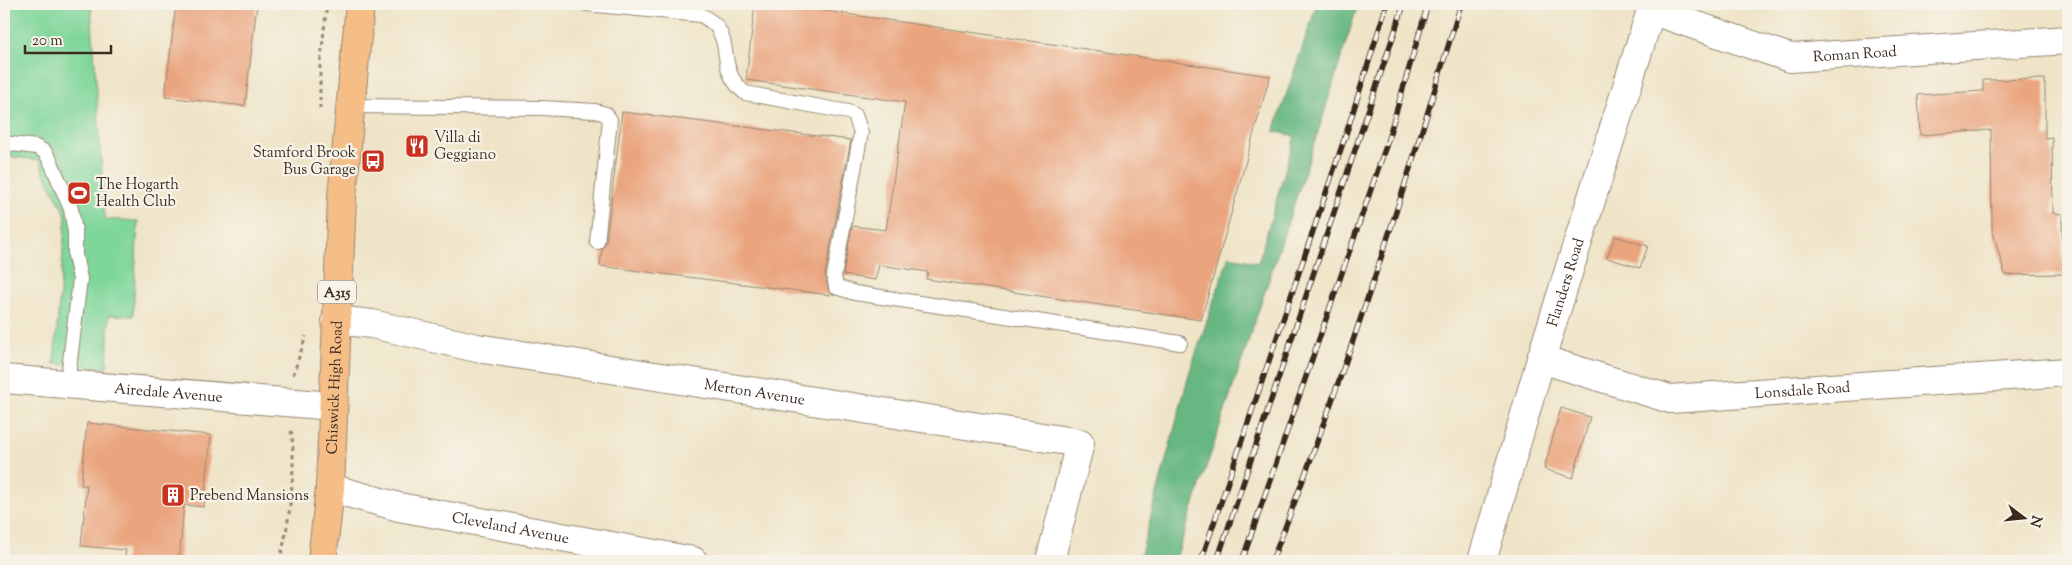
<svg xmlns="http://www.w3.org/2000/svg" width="2072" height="565" font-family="'Sorts Mill Goudy',serif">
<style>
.green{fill:#7ed69a;stroke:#5c805c}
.forest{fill:#66b782;stroke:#507050}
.building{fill:#eaa57f}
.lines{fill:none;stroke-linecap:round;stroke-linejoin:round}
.lane-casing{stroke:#958772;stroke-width:16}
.street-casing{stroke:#958772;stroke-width:30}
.primary-casing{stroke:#958772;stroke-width:30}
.path{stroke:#958772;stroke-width:3;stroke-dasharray:4 4;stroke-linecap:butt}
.lane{stroke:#fff;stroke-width:14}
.street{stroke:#fff;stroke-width:28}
.primary{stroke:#f6be87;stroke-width:28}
.rail-casing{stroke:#3b2a1e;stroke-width:5.5}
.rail{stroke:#f7f3e8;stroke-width:4;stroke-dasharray:11;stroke-linecap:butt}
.labels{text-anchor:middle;stroke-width:4.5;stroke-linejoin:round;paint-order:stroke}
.shield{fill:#f7f3e8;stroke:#73665b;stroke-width:1}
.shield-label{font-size:14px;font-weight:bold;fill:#3b2a1e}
.street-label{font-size:15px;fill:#3b2a1e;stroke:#f7f3e8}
.poi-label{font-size:15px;fill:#3b2a1e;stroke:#f7f3e8;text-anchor:start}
</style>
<rect width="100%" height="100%" fill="#f7f3e8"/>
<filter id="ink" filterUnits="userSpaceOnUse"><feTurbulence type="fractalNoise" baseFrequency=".02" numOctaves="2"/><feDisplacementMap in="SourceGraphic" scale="10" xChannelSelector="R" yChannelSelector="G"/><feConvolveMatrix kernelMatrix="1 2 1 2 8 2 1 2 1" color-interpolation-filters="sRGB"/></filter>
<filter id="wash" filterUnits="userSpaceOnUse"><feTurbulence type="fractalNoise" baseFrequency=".0096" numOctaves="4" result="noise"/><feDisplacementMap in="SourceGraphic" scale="20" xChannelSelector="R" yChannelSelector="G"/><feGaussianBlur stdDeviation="1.12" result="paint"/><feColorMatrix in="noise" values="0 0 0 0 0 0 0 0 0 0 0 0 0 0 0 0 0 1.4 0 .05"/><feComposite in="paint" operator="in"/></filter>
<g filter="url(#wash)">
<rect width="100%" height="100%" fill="#efe4c7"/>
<path class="green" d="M4,4H91L105,219L138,221L133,316L109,315L107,368L54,364L66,215L43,171L40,160L4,156Z"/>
<path class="forest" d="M1317,4H1358L1320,126L1175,561H1139L1189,374L1229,256L1258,263L1295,136L1274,131Z"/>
<g id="blocks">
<g class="building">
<path d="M176,4H257L245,106L165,97Z"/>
<path d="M755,4H778L1270,76L1201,320L926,279L928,272L879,265L875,280L843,275L852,226L886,230L905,102L746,80Z"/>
<path d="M2045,79V138L2052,137L2053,213L2062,214L2063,274L2005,275L1992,229L1991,130L1920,135L1918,95L1983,91V80Z"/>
<path d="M622,112L851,140L825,274L830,295L600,266L602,249L606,243Z"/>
<path d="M1615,236L1648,246L1640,268L1607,258Z"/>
<path d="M1561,408L1590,417L1573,478L1544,469Z"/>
<path d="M87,423L211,435L204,507L184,505L179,561H124L126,550L81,546L87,485H81Z"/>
</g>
</g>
</g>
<g filter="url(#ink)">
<use href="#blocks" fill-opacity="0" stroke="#958772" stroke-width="1"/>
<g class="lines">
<g class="lane-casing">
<g id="lane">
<path d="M586,4L701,15C706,18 713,22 717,27C732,50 718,70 745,93L848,112L855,115L861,133L834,276L836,287L855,293L1180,343"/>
<path d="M351,106L542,108L595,111L606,114L610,120L597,242"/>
<path d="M4,143L36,147L45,152L50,160L71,209L75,232V255L80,279L67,385"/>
</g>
</g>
<g class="street-casing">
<g id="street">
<path id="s1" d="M1651,10L1790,58L2068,40"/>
<path id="s2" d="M336,320L372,324L477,348L1080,443L1050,561"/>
<path id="s3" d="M1541,359L1670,399L2068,372"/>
<path id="s4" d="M4,379L333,406"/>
<path id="s5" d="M330,488L399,507L693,561"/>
<path id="s6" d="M1482,561L1541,359L1653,4"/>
</g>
</g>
<g class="primary-casing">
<g id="primary">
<path id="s7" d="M322,561L330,488L342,197L360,4"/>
</g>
</g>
<g class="path">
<path d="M320,109V67L327,4"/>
<path d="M293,375L306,336"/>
<path d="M279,561C289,532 297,461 291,431"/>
</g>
<use href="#lane" class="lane"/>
<use href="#street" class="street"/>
<use href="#primary" class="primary"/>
<g class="rail-casing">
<g id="rail">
<path d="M1201,561L1346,134L1387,4"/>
<path d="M1217,561L1404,4"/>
<path d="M1242,561L1386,146L1428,4"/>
<path d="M1272,561C1344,378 1404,192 1461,4"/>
</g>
</g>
<use href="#rail" class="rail"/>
</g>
</g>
<defs>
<g id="restaurant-square" transform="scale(1.25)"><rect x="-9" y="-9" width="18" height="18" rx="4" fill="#c8321e" stroke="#f7f3e8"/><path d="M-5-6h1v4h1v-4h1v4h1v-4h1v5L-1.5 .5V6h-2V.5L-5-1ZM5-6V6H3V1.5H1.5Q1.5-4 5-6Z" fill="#fff"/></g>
<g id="bus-square" transform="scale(1.25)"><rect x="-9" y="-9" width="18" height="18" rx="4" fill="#c8321e" stroke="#f7f3e8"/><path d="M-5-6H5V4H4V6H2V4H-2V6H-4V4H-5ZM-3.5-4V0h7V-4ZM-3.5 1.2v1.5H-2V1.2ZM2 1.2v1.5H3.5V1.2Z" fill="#fff"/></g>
<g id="stadium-square" transform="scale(1.25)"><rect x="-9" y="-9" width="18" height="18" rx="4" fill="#c8321e" stroke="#f7f3e8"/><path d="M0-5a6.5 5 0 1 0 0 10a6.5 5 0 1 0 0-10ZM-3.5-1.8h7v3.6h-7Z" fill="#fff"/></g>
<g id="building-square" transform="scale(1.25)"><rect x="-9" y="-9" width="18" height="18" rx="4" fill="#c8321e" stroke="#f7f3e8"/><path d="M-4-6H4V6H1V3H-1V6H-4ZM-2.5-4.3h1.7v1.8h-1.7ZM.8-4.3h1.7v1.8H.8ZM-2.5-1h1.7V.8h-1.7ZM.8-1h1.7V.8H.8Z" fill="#fff"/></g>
</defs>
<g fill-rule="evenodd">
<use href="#restaurant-square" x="417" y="146"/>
<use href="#bus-square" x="373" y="161"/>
<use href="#stadium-square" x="79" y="193"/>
<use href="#building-square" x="173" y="495"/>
</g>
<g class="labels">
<rect class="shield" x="318" y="280.5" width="38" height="23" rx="4"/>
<g class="shield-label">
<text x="337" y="297">A315</text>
</g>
<g class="street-label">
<text dy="5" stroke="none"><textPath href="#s1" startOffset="212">Roman Road</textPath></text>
<text dy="5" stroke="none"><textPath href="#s6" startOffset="291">Flanders Road</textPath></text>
<text dy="5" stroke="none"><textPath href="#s7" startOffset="174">Chiswick High Road</textPath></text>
<text dy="5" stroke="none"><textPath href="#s3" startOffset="268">Lonsdale Road</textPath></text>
<text dy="5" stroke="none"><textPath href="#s2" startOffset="425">Merton Avenue</textPath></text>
<text dy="5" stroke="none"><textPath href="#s4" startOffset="165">Airedale Avenue</textPath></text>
<text dy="5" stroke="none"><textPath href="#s5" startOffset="185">Cleveland Avenue</textPath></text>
</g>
<g class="poi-label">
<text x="434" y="142">Villa di<tspan x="434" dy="17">Geggiano</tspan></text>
<text x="356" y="157" text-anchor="end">Stamford Brook<tspan x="356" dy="17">Bus Garage</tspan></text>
<text x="96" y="189">The Hogarth<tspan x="96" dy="17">Health Club</tspan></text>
<text x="190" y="500">Prebend Mansions</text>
</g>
</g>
<rect width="2072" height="565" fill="none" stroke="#f7f3e8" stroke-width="20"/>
<g transform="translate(2024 518) rotate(106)" stroke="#f7f3e8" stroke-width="4" paint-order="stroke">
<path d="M0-4L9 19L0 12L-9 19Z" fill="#3b2a1e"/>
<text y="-8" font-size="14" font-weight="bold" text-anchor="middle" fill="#3b2a1e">N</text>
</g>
<path d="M25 45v8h86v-8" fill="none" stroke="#3b2a1e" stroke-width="2.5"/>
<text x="32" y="45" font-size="15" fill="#3b2a1e" stroke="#f7f3e8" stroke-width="4" paint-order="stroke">20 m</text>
</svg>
